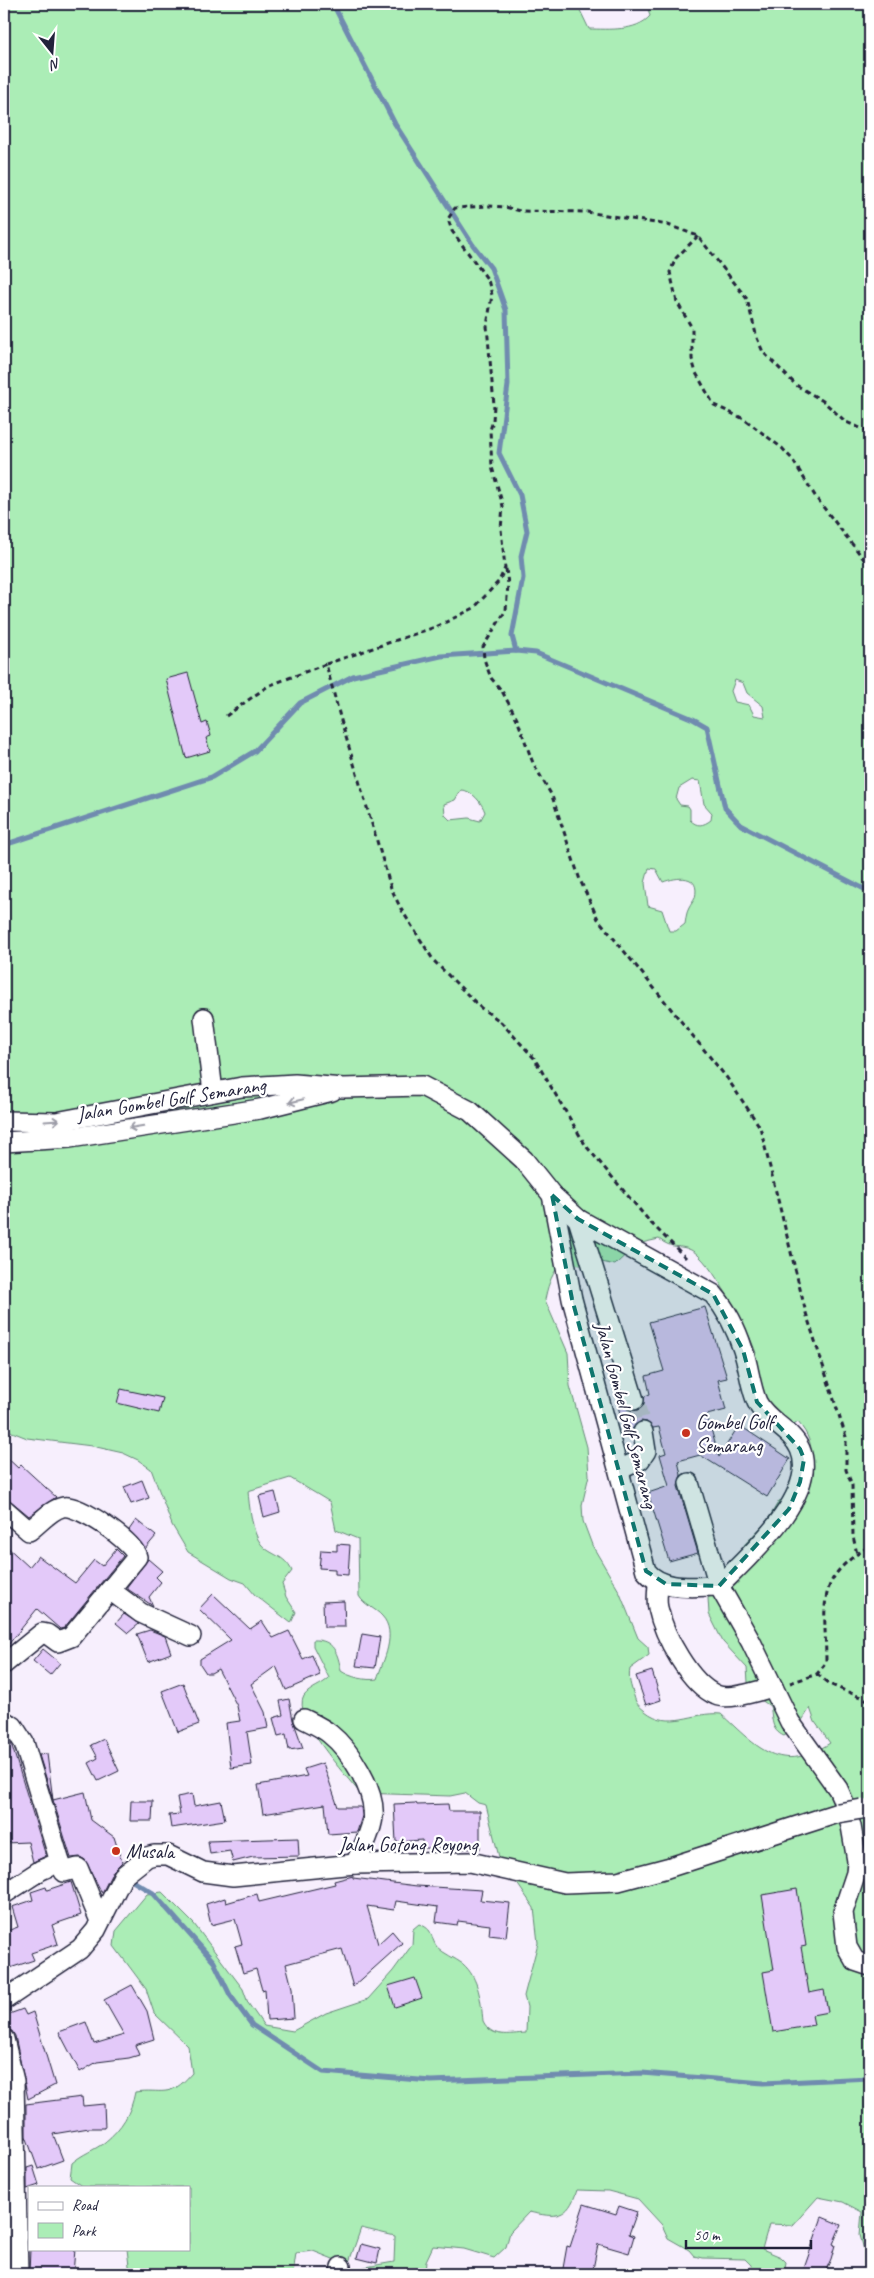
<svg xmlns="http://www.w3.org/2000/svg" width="874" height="2278" font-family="Caveat,sans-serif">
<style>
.green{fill:#abedb6;stroke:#668878;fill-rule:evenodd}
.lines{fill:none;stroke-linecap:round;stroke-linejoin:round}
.stream{stroke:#6f8baf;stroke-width:5}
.building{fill:#e3c9f9;stroke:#22223b}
.minor-tunnel{stroke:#ccc6d6;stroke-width:19;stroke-dasharray:19 9;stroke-linecap:butt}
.minor-casing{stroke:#22223b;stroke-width:22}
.path{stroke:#22223b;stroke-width:3;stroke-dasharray:5 4;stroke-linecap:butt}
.minor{stroke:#fff;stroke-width:19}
.minor-bridge-casing{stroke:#22223b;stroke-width:22;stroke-linecap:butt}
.minor-bridge{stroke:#fff;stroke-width:19}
.oneway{stroke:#9c9ca7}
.marked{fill:#0f766e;fill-opacity:0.2;stroke:#0f766e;stroke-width:4;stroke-dasharray:10 6;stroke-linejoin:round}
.poi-dot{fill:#c8321e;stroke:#fff;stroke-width:2}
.labels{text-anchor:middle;stroke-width:4.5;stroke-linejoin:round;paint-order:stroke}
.street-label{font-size:20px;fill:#22223b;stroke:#fff}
.poi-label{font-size:20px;fill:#22223b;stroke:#fff;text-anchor:start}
</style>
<rect width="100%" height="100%" fill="#f7effd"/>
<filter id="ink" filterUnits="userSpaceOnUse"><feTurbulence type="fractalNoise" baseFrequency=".02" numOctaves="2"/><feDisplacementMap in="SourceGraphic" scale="10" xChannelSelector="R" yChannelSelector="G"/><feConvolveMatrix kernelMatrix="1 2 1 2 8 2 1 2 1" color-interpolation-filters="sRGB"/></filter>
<g filter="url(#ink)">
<path class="green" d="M4,4H577L589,29C608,29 636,32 650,16L647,4H870V761L863,771L870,780V2253L864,2250L860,2235L862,2212L843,2202L818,2197L793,2225L769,2224L762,2249L781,2257L786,2262L784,2274H753L751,2265L745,2259L702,2258L694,2256L689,2250L668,2238L662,2225L638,2199L608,2191L577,2190C568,2219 556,2218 529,2212L510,2232L506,2247L494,2258L464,2249L433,2246L426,2261L425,2274H349L360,2268L394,2262L395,2236L361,2228L348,2265L313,2251L296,2253L293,2274H130L127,2249H189V2187H83L70,2178L72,2163C82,2154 95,2150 105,2142C122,2128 131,2113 135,2092C162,2088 169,2100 192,2073L188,2046L154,2013L146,1989L114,1946L116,1931L147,1894L162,1892L194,1924L243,1989L248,2003L264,2026L293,2031L326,2013L368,1999L393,1971L412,1945L413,1929L419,1924C435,1930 429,1936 437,1947C444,1954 455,1958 463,1964C479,1978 481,2001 483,2021C492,2039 509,2034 526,2033L527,2007L524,1996L538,1943L534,1908L499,1857L486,1805L478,1803L465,1793L450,1796L360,1793C347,1777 291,1716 304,1696C310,1688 322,1685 329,1678L313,1646V1640C334,1639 338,1654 341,1671C350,1677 366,1681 377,1679C383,1661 398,1633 382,1616C375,1608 364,1605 359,1596L358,1539L336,1530L330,1502L290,1478L248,1491C249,1504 252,1533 261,1544C271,1556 284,1554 292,1571L282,1584L286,1597L296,1612L291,1623L255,1595L245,1583L231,1578L188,1552L172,1525L151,1469L138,1460L123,1453L92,1446L27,1438L12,1432L4,1424ZM735,680L743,683L747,693L763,706L765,717L754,715L749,705L735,702L731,691ZM692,780L700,781L704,804L712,813L711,820C703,826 697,827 690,820V809L688,806L680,805L676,799L679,788ZM461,790C472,790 482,803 485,812L480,821L469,818L450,820L445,815L444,804L455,800ZM649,868L656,869L663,882C677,877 701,873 695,898C693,902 691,904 689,908C686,913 686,919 685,924L676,931H669L662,910L648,906L645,883ZM659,1239C673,1250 679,1244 691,1250C711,1259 749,1332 756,1353L751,1359L776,1433L784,1432L798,1422C820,1448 808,1462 810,1491L779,1501L767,1521L744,1545L743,1571L708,1598L709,1614L723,1642L747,1668L748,1682L755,1696L770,1706C773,1718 770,1730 784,1736L798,1727L810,1708L815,1722L830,1743C780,1776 757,1747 721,1714C693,1711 670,1731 645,1711C639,1706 636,1704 634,1696C631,1686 628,1679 630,1669L649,1655L648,1647L638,1638L619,1591L592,1545L583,1521L582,1505L589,1475L587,1447L570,1386L568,1353L545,1300C547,1288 551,1276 558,1267L573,1264L588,1266L593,1260L615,1265L637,1244Z"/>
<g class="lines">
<g class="stream">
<path d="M333,4L395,124L473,245L491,268L506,310L508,385L499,453L520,495L527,531L521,556L523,578L512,636L516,651"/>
<path d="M4,845L212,777L255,751L300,703L353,676L441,656L516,651L536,653L693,719L707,727L725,808L741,825L870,892"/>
<path d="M131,1880L153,1893L214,1962L230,1995L252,2025L323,2072L431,2081L642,2073L763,2083L870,2078"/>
</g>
</g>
<g class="building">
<path d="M188,673L202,724L207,722L211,736L206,738L210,751L186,758L166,679Z"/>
<path d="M705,1307L727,1378L718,1380L726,1410L707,1415L719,1457L739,1425L790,1459L767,1497L700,1455L678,1461L681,1475L678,1486L698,1553L669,1561L648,1493L669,1486L660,1455L666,1453L659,1427L653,1428L647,1422L641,1421L633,1428L632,1435L626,1437L618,1406L624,1404L632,1411L642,1408L645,1396L650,1394L646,1376L664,1371L649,1322Z"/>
<path d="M121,1389L163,1398L159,1413L117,1403Z"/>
<path d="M4,1455L18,1468L21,1465L56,1497L29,1516L11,1501L4,1498Z"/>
<path d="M142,1480L149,1498L131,1504L124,1487Z"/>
<path d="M275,1492L280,1512L264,1517L259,1496Z"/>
<path d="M136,1520L156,1536L145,1549L129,1530Z"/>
<path d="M4,1544L29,1567L38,1556L75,1583L94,1560L102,1566L116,1549L123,1556L64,1628L60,1629L37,1609L4,1650V1626L9,1618L4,1614Z"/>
<path d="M337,1544L350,1545L348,1575L335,1574V1569L319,1568L321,1550L337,1551Z"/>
<path d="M148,1559L162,1571L156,1577L161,1582L149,1597L153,1606L126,1588Z"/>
<path d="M213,1594L250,1629L262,1621L273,1638L289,1631L303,1659L312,1655L320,1675L286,1690L276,1666L251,1684L265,1712L268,1728L247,1732L252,1765L231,1768L226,1723L240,1721L237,1706L218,1669L211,1673H206L200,1664V1659L231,1640L199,1609Z"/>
<path d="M344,1601L345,1627H324L323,1602Z"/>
<path d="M124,1614L139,1624L128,1633L116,1623Z"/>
<path d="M150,1630L165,1636L171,1653L148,1662L137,1634Z"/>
<path d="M362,1634L380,1637L375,1668L356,1666Z"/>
<path d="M43,1649L60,1663L50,1675L33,1661Z"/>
<path d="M652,1671L661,1700L646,1705L636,1676Z"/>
<path d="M183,1683L199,1724L178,1732L162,1691Z"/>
<path d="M289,1699L293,1720L303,1748L289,1750L286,1734L278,1736L273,1718L283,1715L280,1701Z"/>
<path d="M104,1739L119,1771L98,1781L89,1763L98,1758L91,1745Z"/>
<path d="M11,1743L46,1856L33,1862L28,1842L5,1843L4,1746Z"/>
<path d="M47,1754L53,1800L85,1792L91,1820L114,1837L122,1862L113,1871L102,1893L85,1860L80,1857L71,1858L39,1755Z"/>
<path d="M323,1763L338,1807H361L362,1816L357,1832L328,1834L325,1804L263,1814L258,1785L307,1776L304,1769Z"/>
<path d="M192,1794L194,1806L221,1801L225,1820L171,1828L169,1815L180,1814L177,1797Z"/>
<path d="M131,1801H153L152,1821H130Z"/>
<path d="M416,1803L417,1805L448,1804L449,1811H480V1849L423,1848L422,1840L396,1842L394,1804Z"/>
<path d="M298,1838L299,1856L253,1857L233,1862L230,1851L210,1854L208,1841Z"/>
<path d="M353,1876V1878L417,1886L482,1890L480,1900L510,1903L506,1937L489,1935L490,1925L458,1921L457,1925L436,1922L438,1907L396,1901L394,1910L367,1906L378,1944L392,1931L402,1943L353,1987L342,1949L286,1964L292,1988L294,2018L267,2020L265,1989L262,1990L256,1969L243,1973L235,1946L242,1944L235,1919L211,1925L206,1904L225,1898L226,1903L257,1894L259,1902L335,1884L334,1881Z"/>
<path d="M71,1882L81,1915L52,1925L58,1944L31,1953L34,1960L4,1970V1932L18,1927L12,1907L33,1900L31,1892L46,1887L47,1890Z"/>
<path d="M797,1889L806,1946L801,1947L809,1993L824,1990L828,2012L812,2015L814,2025L773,2032L763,1972L774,1970L762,1895Z"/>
<path d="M415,1978L422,1998L395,2007L388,1986Z"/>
<path d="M132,1985L147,2011L154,2039L135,2045L139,2055L129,2058L97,2062L80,2072L59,2032L86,2022L94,2044L124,2035L104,2000Z"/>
<path d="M23,2009L26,2015L33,2012L55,2085L28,2099L15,2036L12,2031L4,2028V2016Z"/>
<path d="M82,2097L83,2106L104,2104L105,2128H89L53,2134L63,2160L38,2169L26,2136V2104Z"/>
<path d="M33,2166L39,2185L27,2189V2168Z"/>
<path d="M584,2204L616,2214L619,2206L637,2212L629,2234L634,2236L629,2253L598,2244L592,2274H562L567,2246L570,2247Z"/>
<path d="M822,2217L841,2225L833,2244L835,2245L831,2259L824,2274H802Z"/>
<path d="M361,2244L380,2249L377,2263L357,2258Z"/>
<path d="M30,2249H75L73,2274H29Z"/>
</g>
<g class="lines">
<path class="minor-tunnel" d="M634,1400L643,1432"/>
<g class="minor-casing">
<g id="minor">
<path d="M204,1018L213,1092"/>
<path d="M4,1121L56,1122L242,1087L295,1084L343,1088L422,1086L470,1111L524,1160L552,1195L572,1299L646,1571C663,1592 695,1586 719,1586L751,1642L790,1722L838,1789L842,1798L851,1826L857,1861L856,1873L843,1912L847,1947L855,1961L870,1966"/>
<path d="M4,1142L70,1138L260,1109L332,1091"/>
<path d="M552,1195L578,1219L713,1294C726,1309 737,1331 743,1350C749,1367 750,1386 757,1402C766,1421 791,1429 800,1449C820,1494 747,1558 719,1586L689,1483"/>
<path d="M578,1219L634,1400"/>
<path d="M619,1470L640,1460L646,1451L643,1432"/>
<path d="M4,1509L29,1531C39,1524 51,1509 63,1507C79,1504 134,1542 137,1557L71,1637L58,1642L47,1634L42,1633L4,1664"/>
<path d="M658,1582C658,1590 656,1600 658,1608C664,1636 690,1684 716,1695C729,1701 760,1690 773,1687"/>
<path d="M110,1590L141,1613L191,1636"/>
<path d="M304,1719C312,1723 323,1728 330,1734C350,1750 376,1791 373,1817C371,1833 362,1849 355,1864"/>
<path d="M4,1721L13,1726L24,1743L60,1862"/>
<path d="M4,1894L41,1870L60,1862L64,1872L78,1868L100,1921"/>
<path d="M4,2000L80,1949L96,1930L123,1876L147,1857L154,1855H168L203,1872L233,1876L355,1864L470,1862L565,1883L618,1881L667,1868L838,1813"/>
<path d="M4,2039L14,2081L18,2274"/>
<path d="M340,2274L341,2267"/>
</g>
</g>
<g class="path">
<path d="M698,236L676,258L670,272L677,302L692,328V359L696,373L714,405L744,419L782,448L792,459L817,499L870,567"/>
<path d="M506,569L508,584L506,610L483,647L484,659L491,678L502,691L517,719L533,763L552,796L580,880L598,919L727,1078L760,1127L806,1313L846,1437V1470L852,1485L853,1536L857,1554"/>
<path d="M326,664L438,626L474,608L499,581L505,568L501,529L503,506L492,467L490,430L493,421L494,405L487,326L492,295L488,280L452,231L448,219L455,208L489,206L505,207L520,211L587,212L668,225L698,236L747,299L757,338L763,352L796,385L823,401L846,422L870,432"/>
<path d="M226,716L268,686L326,664L340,717L391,888L401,909L434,961L481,1008L500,1021L534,1058L586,1146L650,1222L686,1258"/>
<path d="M817,1674L829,1684L870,1701"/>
<path d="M790,1683L817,1674L826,1663C826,1605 813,1579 870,1546"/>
</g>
<use href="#minor" class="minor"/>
<g class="minor-bridge-casing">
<path id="minor-bridge" d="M838,1813L862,1809"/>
</g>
<use href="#minor-bridge" class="minor-bridge"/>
</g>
<defs><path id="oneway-shaft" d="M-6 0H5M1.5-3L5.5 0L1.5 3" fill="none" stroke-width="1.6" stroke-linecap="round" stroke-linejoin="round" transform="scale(1.25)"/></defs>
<g class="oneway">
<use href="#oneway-shaft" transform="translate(296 1101) rotate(166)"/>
<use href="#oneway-shaft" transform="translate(52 1121) rotate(-4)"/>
<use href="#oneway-shaft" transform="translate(136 1127) rotate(171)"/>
</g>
</g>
<path class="marked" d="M552,1195L578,1219L713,1294L743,1350L757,1402L800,1449L804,1459L800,1482L789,1509L719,1586L666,1584L646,1571L572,1299Z"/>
<g class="poi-dot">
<circle cx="686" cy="1433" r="5"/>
<circle cx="116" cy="1851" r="5"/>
</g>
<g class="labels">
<g class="street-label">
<text transform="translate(171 1099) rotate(-9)" y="7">Jalan Gombel Golf Semarang</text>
<text transform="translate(627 1415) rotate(75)" y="7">Jalan Gombel Golf Semarang</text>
<text x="408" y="1851">Jalan Gotong Royong</text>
</g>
<g class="poi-label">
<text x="696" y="1429">Gombel Golf<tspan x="696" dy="23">Semarang</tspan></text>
<text x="126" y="1858">Musala</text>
</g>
</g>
<rect width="874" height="2278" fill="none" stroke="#fff" stroke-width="20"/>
<rect x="10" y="10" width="854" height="2258" fill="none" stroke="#22223b" stroke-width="2" filter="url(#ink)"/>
<rect x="28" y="2186" width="162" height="65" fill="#ffffff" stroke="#a7a7b1"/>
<rect x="38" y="2202" width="25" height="8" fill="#ffffff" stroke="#a7a7b1"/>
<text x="72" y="2210" font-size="15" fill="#22223b">Road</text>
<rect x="38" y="2223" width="25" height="15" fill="#abedb6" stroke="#a7a7b1"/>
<text x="72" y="2236" font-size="15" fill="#22223b">Park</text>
<g transform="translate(52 52) rotate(163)" stroke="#ffffff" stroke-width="4" paint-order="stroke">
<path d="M0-4L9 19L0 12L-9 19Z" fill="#22223b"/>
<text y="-8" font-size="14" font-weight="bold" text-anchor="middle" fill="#22223b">N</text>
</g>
<path d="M686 2240v8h125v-8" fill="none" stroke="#22223b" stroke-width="2.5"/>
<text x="694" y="2240" font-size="15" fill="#22223b" stroke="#ffffff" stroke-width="4" paint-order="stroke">50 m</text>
</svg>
